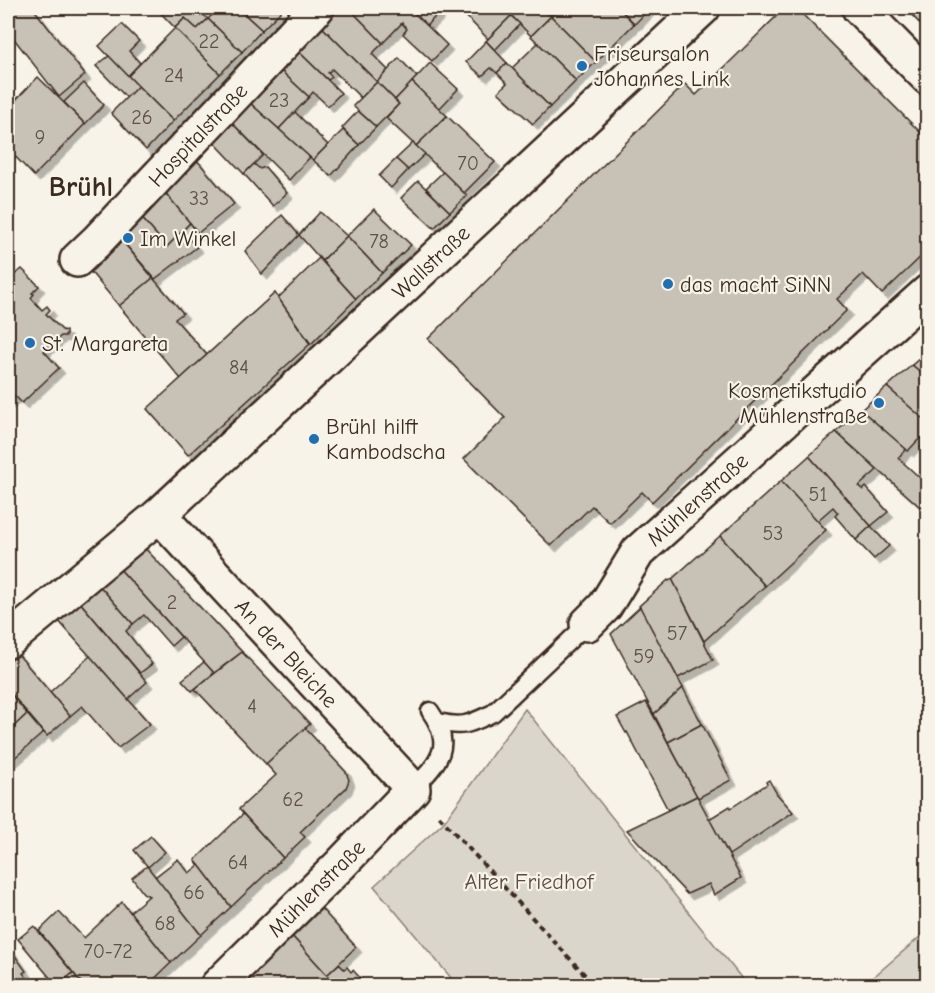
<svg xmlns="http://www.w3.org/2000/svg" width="935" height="993" font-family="'Comic Neue',sans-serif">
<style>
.green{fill:#dbd6cb;stroke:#8b8074;stroke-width:1.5}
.building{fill:#c8c1b6;stroke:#3b2a1e;stroke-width:1.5;filter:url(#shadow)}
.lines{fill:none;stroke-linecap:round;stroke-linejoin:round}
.lane-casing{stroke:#3b2a1e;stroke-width:21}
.street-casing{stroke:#3b2a1e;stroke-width:38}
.path{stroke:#3b2a1e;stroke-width:4;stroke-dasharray:6 4.5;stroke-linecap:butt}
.lane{stroke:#f7f3e8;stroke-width:16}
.street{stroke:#f7f3e8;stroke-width:33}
.poi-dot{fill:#1f6fb2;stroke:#f7f3e8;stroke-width:2}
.labels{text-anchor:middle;stroke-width:4.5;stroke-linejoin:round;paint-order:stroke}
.number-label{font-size:20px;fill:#5e5044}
.poi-label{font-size:22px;fill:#3b2a1e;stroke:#f7f3e8;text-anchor:start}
.street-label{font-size:22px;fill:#3b2a1e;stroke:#f7f3e8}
.park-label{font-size:22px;fill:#5b4c41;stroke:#f7f3e8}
.district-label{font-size:28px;font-weight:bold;fill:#3b2a1e;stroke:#f7f3e8}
</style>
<defs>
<filter id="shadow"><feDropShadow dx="5.5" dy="5.5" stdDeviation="0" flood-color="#0004"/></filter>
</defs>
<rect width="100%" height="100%" fill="#f7f3e8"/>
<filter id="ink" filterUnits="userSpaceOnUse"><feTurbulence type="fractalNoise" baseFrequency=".0167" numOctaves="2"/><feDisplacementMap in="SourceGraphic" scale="12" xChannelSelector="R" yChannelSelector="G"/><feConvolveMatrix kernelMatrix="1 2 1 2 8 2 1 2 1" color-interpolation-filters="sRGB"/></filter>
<g filter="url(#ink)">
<g class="green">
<path d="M525,709L747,985H457L374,886L444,822Z"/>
<path d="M927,931V985H864Z"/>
</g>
<g class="building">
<path d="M18,8H33L85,75L59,97L8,31V16Z"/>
<path d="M156,8H196L208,19L197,29L185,18L175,28Z"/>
<path d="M219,8H238L262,30L242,52L208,19Z"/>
<path d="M238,8H281L283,9L262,30Z"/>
<path d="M338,8H349L383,43L372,54L388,70L377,82L320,25Z"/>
<path d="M349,8H409L447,45L432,61L403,34L407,29L402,23L383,43Z"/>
<path d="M409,8H434L439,13L427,25Z"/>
<path d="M472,8H504L511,16L488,39L464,14Z"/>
<path d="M517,8H543L551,16L531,36L510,14Z"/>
<path d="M543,8H561L551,16Z"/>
<path d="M561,8H619L634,24L596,62L551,16Z"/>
<path d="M619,8H650L635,24Z"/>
<path d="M785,8H796L928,140V250L882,294L863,274L837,299L847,310L652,502L642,492L610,523L592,506L551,546L464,459L505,418L428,339L685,84L696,95Z"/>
<path d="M911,8H928V32L908,11Z"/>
<path d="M511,16L520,24L495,50L486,41Z"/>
<path d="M551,16L596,62L576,81L531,36Z"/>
<path d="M185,18L197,29L208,19L242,52L220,74L175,28Z"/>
<path d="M122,24L139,41L129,51L140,63L128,76L99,46Z"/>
<path d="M320,25L377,82L361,98L332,69L328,73L332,77L328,80L297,50Z"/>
<path d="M175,28L220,74L173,121L128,76Z"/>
<path d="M486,41L507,63L497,73L491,68L482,76L466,62Z"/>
<path d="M538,43L576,81L550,107L512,68Z"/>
<path d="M297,50L341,93L328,106L313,92L309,97L280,70Z"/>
<path d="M109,56L138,86L127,98L96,66Z"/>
<path d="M399,58L417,77L395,100L377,82Z"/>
<path d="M430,63L458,89L439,109L412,82Z"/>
<path d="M507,63L550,107L533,124L498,92L507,83L497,73Z"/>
<path d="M280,70L309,97L279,129L250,103Z"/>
<path d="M38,77L85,124L34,176L8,149V108Z"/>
<path d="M377,82L399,104L376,127L353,106Z"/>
<path d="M412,82L447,116L416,146L386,118L399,104L395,100Z"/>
<path d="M84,83L104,105L85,124L64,102Z"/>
<path d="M138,86L173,121L146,150L111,113Z"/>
<path d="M250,103L310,157L289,180L231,122Z"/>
<path d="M358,111L376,127L359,145L342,128Z"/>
<path d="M295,112L328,145L313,160L279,129Z"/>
<path d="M447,116L495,162L464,193L416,146Z"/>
<path d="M231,122L263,155L244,174L213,141Z"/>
<path d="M343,130L359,145L331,176L313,160Z"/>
<path d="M413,143L425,154L408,170L396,159Z"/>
<path d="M196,159L234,204L198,233L163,190Z"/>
<path d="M396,159L408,170L391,188L379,176Z"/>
<path d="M254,164L260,169L265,167L287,193L273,206L244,174Z"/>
<path d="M443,172L467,196L450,212L426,188Z"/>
<path d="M418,181L450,212L434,228L401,198Z"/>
<path d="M163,190L190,223L167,247L139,215Z"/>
<path d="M374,209L411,245L382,273L347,236Z"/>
<path d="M320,212L347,236L322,261L299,235Z"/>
<path d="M139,215L167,247L190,223L198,233L190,240L197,247L155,279L119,237Z"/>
<path d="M282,215L299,235L262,274L245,251Z"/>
<path d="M347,236L382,273L356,299L322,261Z"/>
<path d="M119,237L153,278L119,306L85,265Z"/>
<path d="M319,258L356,299L311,344L278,298Z"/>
<path d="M22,269L39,286L32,293L34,294L31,298L42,310L47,306L50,310L46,314L62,330L66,331V336H61L44,351L59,368L22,403L15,396L8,403V271L12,277Z"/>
<path d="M153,278L183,313L175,319L207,355L181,379L119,306Z"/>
<path d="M275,293L310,344L188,455L147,409Z"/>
<path d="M928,351V378L912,365Z"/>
<path d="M912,365L928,378V423L887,387Z"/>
<path d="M887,387L928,423V452L921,447L925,442L920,438L908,451L861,410Z"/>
<path d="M861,410L906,449L898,458L928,485V514L836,432Z"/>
<path d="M836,432L877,470L859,486L863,490L866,487L888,512L871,526L809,456Z"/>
<path d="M809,456L871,526L856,540L835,516L838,513L833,507L817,521L781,481Z"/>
<path d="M781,481L826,530L765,586L720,536Z"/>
<path d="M871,526L889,546L874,559L856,540Z"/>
<path d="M720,536L765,586L704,641L672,579Z"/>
<path d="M142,545L242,652L214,673L117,566Z"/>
<path d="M117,566L181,637L171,646L144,615L133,624L97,583Z"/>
<path d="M672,579L713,660L678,678L639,606L668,580L669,581Z"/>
<path d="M97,583L133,624L126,631L152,664L140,673L78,600Z"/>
<path d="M78,600L147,682L128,699L57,619Z"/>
<path d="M640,607L683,688L654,714L611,634Z"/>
<path d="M242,652L310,724L266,764L195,689Z"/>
<path d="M17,653L70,716L47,736L8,690V662Z"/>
<path d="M90,656L150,724L118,748L82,706L70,716L50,692Z"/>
<path d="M204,662L214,673L192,691L182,680Z"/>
<path d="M683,688L702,724L668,742L654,714Z"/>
<path d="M8,690L27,714L8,732Z"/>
<path d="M646,702L697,796L668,810L627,732L626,733L617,717Z"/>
<path d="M27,714L43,733L11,761L8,757V732Z"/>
<path d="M702,724L731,780L698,798L668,742Z"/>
<path d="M305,728L346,772L349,780L346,788L300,832L305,837L283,858L239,809L276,775L266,764Z"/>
<path d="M769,780L777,794L793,812L729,855L709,819L730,806L731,808L767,784L766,782Z"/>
<path d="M697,796L741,878L714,895L709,884L687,894L627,830Z"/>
<path d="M243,814L283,858L231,907L195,860Z"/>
<path d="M151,836L165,852L148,867L134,850Z"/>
<path d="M178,859L189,873L199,865L231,907L201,935L155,877Z"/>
<path d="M147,866L201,935L171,963L130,912L149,896L143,893L132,878Z"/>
<path d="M122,902L171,963L147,986H84L39,931L59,912L84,938Z"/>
<path d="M318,905L356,947L327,975L290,934Z"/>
<path d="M34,926L73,973L57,986H54L55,979H51L18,939Z"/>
<path d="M290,934L330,978L322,986H235Z"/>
<path d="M8,946L26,971L23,973L33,986H11L8,981Z"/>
<path d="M339,964L344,969L347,967L351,972L353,970L367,986H337L327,975Z"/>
<path d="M73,973L84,986H57Z"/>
</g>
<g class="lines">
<g class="lane-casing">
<g id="lane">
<path d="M438,722C464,728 469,724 493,713L587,624"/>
<path d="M413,789C439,762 455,746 430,711"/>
</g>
</g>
<g class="street-casing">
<g id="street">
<path d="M859,8L928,78"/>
<path id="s1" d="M77,260L97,241L317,8"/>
<path id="s2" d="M159,515L413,789L340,865L217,986"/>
<path id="s3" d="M587,624L605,606L638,552L928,292"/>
<path id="s4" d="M8,641L159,515L703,8"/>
</g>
</g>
<path class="path" d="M439,816L595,986"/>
<use href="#lane" class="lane"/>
<use href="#street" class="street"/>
</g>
</g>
<g class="poi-dot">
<circle cx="582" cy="66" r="6"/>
<circle cx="128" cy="238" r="6"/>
<circle cx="668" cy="284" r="6"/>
<circle cx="30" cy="343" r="6"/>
<circle cx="879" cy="403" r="6"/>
<circle cx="314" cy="439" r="6"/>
</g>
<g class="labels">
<g class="number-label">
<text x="209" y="48">22</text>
<text x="174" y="82">24</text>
<text x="279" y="107">23</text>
<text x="142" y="124">26</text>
<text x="40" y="144">9</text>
<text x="468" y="170">70</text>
<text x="199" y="205">33</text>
<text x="379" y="248">78</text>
<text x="239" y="374">84</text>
<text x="818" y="501">51</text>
<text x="773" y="540">53</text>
<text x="172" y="609">2</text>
<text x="677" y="640">57</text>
<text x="644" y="663">59</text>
<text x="252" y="713">4</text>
<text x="293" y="806">62</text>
<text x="238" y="869">64</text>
<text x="194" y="899">66</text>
<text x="165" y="930">68</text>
<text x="108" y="958">70-72</text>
</g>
<g class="poi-label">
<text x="594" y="61">Friseursalon<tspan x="594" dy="25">Johannes Link</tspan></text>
<text x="140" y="246">Im Winkel</text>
<text x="680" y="292">das macht SiNN</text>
<text x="42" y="351">St. Margareta</text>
<text x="867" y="398" text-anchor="end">Kosmetikstudio<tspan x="867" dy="25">Mühlenstraße</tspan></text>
<text x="326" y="434">Brühl hilft<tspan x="326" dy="25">Kambodscha</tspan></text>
</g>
<g class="street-label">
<text dy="8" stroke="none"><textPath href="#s1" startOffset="174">Hospitalstraße</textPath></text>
<text dy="8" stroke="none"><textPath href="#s4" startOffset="568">Wallstraße</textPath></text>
<text dy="8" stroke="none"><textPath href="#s3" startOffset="168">Mühlenstraße</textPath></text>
<text dy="8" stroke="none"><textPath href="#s2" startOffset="188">An der Bleiche</textPath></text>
<text transform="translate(316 888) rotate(-45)" y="8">Mühlenstraße</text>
</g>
<g class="park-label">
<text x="529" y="889">Alter Friedhof</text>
</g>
<g class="district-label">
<text x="81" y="196">Brühl</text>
</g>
</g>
<rect width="935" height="993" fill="none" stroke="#f7f3e8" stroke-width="30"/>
<rect x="15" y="15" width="905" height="963" fill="none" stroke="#3b2a1e" stroke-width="2" filter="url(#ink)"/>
</svg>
